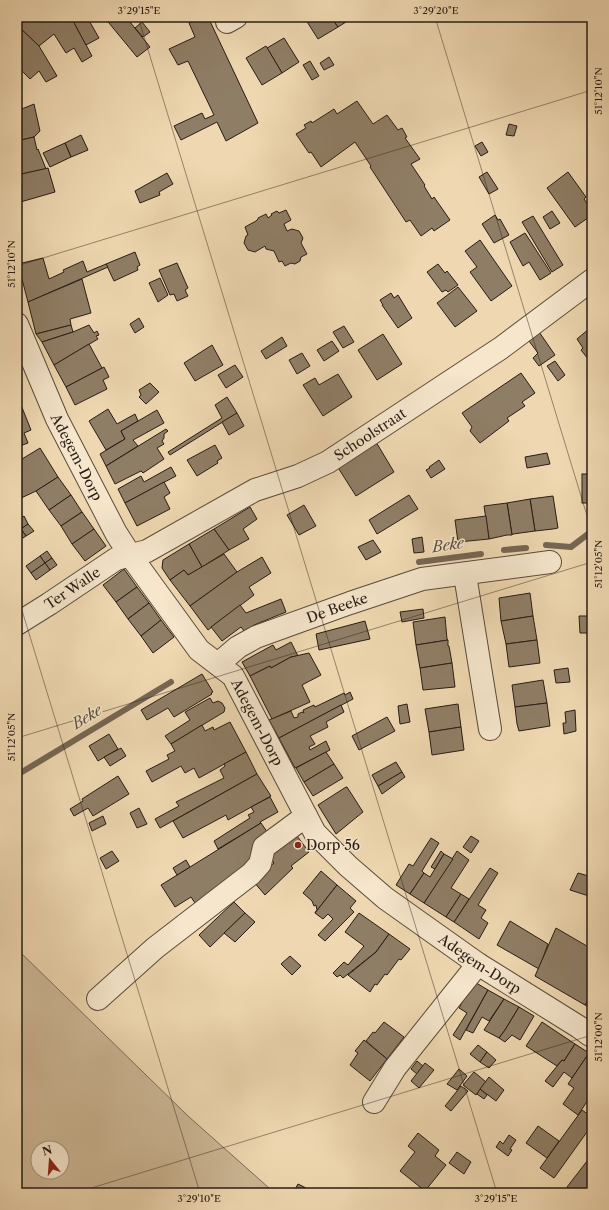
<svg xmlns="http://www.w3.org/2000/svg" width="609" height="1210" font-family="'Libre Caslon Text',serif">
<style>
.green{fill:#cdb896;stroke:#7a6a56;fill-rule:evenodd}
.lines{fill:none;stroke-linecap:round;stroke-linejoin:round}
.stream{stroke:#766653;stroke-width:6}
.building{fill:#8f7e66;stroke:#271c15}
.minor-casing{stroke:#594b3c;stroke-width:24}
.minor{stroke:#f5e6cc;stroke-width:22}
.ticks{fill:none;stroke:#271c15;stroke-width:1;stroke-opacity:0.45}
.poi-dot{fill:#8f2418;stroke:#f5e6cc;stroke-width:1.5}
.labels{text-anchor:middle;stroke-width:3;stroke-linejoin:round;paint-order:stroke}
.street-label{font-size:14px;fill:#271c15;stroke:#f5e6cc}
.poi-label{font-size:14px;fill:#271c15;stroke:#f5e6cc;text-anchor:start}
.water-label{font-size:15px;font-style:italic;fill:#5c4e3e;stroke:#f5e6cc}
.neatline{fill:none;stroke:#271c15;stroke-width:1.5}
.ticks-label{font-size:10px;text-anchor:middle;fill:#271c15}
</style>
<rect width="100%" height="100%" fill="#efd8b1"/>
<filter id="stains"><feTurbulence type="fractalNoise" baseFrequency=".005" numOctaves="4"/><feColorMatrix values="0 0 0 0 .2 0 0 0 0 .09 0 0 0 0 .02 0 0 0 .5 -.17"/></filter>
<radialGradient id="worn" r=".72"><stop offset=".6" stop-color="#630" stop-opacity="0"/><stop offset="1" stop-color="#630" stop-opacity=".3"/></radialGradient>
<path class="green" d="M17,949L188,1116L269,1188L267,1193H17ZM38,1148H62V1172H38Z"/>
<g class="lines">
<g class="stream">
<path d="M546,545L571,547L592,531"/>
<path d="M504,550L526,548"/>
<path d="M419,562L481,554"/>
<path d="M17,775L171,682"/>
</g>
</g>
<g class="building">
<path d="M29,17H71L92,56L82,62L74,48L66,53L54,34L39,46L17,25Z"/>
<path d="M71,17H87L99,38L86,45Z"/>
<path d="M104,17H126L150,47L137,57Z"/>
<path d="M202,17H208L258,123L226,141L217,122L181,140L174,126L202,113L205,119L214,115L188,61L178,65L169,49L195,37L189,23Z"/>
<path d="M304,17H331L338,27L318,39Z"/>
<path d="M331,17H354L338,27Z"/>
<path d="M142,22L150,32L143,37L135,28Z"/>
<path d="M17,25L39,46L57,76L46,82L39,71L30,79L17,66Z"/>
<path d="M284,38L299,62L282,73L267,48Z"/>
<path d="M266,46L282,73L262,85L246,58Z"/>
<path d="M329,57L334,65L324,70L320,63Z"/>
<path d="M310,61L319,76L312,80L303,65Z"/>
<path d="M19,98L22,110L17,111V99Z"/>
<path d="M357,101L373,124L387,115L398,130L402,128L407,137L405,138L420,159L411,164L425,185L424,186L432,199L434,197L450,220L434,231L432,228L421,236L410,220L406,222L370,167L371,166L355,142L321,167L311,152L309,153L296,134L306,128L304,125L311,121L312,123L334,109L337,114Z"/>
<path d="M34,104L40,131L34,137L17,141V111Z"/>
<path d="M509,124L517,126L514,136L506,135Z"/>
<path d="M81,135L88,150L71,157L65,143Z"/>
<path d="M34,137L37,150L38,149L46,169L17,175V141Z"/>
<path d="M482,142L488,152L481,156L475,146Z"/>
<path d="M65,143L71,157L50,167L43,153Z"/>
<path d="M48,168L55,192L17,203V175Z"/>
<path d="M487,172L498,189L489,194L479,177Z"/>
<path d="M568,172L586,197L584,199L592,211V215L575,227L547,188Z"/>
<path d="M167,173L173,184L159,192L160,195L140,203L135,191Z"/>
<path d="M286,210L291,220L284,224L287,231L292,229L299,231L303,238L301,243L307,254L301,257L300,261L295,264L291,263L285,266L282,261L279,262L274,251L266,249L265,246L255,252L248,250L244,243L246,236L248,235L245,227L256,221L258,219V218L266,214L268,218L272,215L271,214L277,211L279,213Z"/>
<path d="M552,211L560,223L550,229L543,217Z"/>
<path d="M495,215L498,220L500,219L509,235L494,243L482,224Z"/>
<path d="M533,216L563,265L552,272L522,222Z"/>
<path d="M525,233L551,273L540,280L529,262L523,266L510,242Z"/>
<path d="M480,240L512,286L491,301L470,272L477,267L465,251Z"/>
<path d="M135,252L140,265L137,267L138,270L114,281L106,264Z"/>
<path d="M43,258L49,279L64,272L63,270L83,261L87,272L106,264L108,267L28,302L18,264Z"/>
<path d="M177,263L188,288L185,290L188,296L177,301L174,294L170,295L159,270Z"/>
<path d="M438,264L445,273L447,271L458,285L448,292L446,290L442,292L427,272Z"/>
<path d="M160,278L168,295L158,302L149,283Z"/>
<path d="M82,279L91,313L70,319L71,325L36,334L28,302Z"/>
<path d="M458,287L477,311L455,327L437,303Z"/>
<path d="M391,293L394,298L398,295L412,318L398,328L382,305H383L380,300Z"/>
<path d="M139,318L144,327L135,333L130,324Z"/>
<path d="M71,325L73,332L42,342L36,334Z"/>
<path d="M89,325L94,333L97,331L99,335L96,336L98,339L54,365L42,342L73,332Z"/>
<path d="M344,326L354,342L343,348L333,332Z"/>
<path d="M590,328L592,330V364L581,350L583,348L577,339Z"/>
<path d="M537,329L555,355L539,366L533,358L538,353L526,337Z"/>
<path d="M383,334L402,364L377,380L358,350Z"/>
<path d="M282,337L287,346L266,359L261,351Z"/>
<path d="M332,341L339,351L324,361L317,350Z"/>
<path d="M89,344L102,368L66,387L54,365Z"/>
<path d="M212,345L223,365L195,381L184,363Z"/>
<path d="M302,353L310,366L297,374L289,360Z"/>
<path d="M555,361L565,375L558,381L547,366Z"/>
<path d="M235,365L243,377L226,388L218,375Z"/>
<path d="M104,367L109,377L103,380L107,389L75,405L66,387Z"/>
<path d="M521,373L535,393L522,402L525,406L507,418L509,421L480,443L470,431L472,427L462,413Z"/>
<path d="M338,374L352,397L323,416L303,385L315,378L319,385Z"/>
<path d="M150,383L159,392L146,404L139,397L141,395L139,390Z"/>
<path d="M227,397L237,413L170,455L168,452L222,418L215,405Z"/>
<path d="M21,405L31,430L24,433L28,443L17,447V407Z"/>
<path d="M108,409L117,424L135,414L138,421L121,431L125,439L106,450L89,421Z"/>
<path d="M157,410L164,423L133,440L138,446L106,466L100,454L125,439L121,431Z"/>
<path d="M237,413L244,426L229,435L222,422Z"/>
<path d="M166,429L168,431L164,434V438L162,441L164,444L157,448L164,459L143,473L141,471L115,484L106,466Z"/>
<path d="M376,442L394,472L356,496L337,466Z"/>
<path d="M215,445L222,458L217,461L218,463L197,476L187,460Z"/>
<path d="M40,448L58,477L36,491L19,499L17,496V460L20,459H22Z"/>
<path d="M547,453L550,464L527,468L525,457Z"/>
<path d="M439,460L445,469L431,478L426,470L430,468L429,467Z"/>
<path d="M171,467L176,476L125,503L118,489L141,476L144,482Z"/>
<rect x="582" y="474" width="10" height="29"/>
<path d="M58,477L71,495L49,510L36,491Z"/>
<path d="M164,482L170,493L164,497L170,509L137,526L125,503Z"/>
<path d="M71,495L82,512L61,526L49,510Z"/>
<path d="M409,495L418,509L377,534L369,520Z"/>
<path d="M553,496L558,528L553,529L535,531L530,499Z"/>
<path d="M530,499L535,531L513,534L512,535L507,503Z"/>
<path d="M507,503L512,535H507L489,539L484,506Z"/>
<path d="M304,505L316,526L299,535L287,515Z"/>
<path d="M250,507L257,519L243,529L249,539L229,550L214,529Z"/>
<path d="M82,512L94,529L72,544L61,526Z"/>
<path d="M24,516L28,524L21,529L17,521Z"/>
<path d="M486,516L489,539L458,542L455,520Z"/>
<path d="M17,523L21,529L17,532Z"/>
<path d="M28,524L34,531L26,536L21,529Z"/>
<path d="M21,529L26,536L17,542V532Z"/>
<path d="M94,529L106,546L85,561L72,544Z"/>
<path d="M214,529L229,550L202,567L189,544Z"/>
<path d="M422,537L424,552L414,553L412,539Z"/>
<path d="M373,540L381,552L366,560L358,547Z"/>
<path d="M189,544L202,567L188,575L184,570L170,580L162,568L163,560Z"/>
<path d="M47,551L52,558L45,563L40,556Z"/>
<path d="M224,554L237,572L190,606L170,580L184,570L188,575Z"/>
<path d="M40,556L45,563L31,573L26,566Z"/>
<path d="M262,557L271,573L249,587L254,595L208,630L190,606L237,572Z"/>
<path d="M52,558L57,565L50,570L45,563Z"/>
<path d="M45,563L50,570L36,580L31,573Z"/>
<path d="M124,569L137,587L116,602L103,585Z"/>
<path d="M137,587L149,603L128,619L116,602Z"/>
<path d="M530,593L533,616L501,621L499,598Z"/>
<path d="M281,599L286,612L254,625L245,632L241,627L222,641L211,627L240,605L246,613Z"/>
<path d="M149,603L161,620L141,636L128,619Z"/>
<path d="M423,609L424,618L402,622L400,612Z"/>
<path d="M533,616L537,640L506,644L501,621Z"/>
<path d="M579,616H588L589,633H580Z"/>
<path d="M445,617L447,639L448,640L416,645L413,622Z"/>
<path d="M161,620L174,637L153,653L141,636Z"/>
<path d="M365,621L370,639L319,650L316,634Z"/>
<path d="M448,640V646H449L452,663L420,668L416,645Z"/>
<path d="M537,640L540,663L509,667L506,644Z"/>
<path d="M291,642L298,656L291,657L271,668L270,666L250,676L242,662L273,645L276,650Z"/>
<path d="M309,653L321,675L302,685L310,702L272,719L250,676L270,666L271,668L291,657Z"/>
<path d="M452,663L455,687L423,690L420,668Z"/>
<path d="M568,668L570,682L556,683L554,670Z"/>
<path d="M202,674L213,692L211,693L212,694L174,717L168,708L147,720L141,710Z"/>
<path d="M543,680L547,703L515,707L512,685Z"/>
<path d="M350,692L353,699L279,738L269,720L291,711L294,718L298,717V714L302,712L304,713L303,710L314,705L315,707L344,693L345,695Z"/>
<path d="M210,698L213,703L218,701L222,703L225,708L224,712L171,744L165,736L190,720L185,712Z"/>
<path d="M547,703L550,726L519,731L517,724L515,707Z"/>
<path d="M407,704L410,722L400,724L398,706Z"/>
<path d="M458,704L461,727L429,732L425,709Z"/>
<path d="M341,705L344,712L326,722L328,727L310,736L315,744L309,747L310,750L326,741L330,750L295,768L279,738Z"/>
<path d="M575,710L576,731L564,734L563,723H566L565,712Z"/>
<path d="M387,717L395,731L359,750L352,736Z"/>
<path d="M230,722L246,752L199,778L194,768L185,773L181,766L152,782L146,771L169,759L167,755L175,751L171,744L202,725L205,731L213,727L214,730Z"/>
<path d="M461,727L464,750L432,755L429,732Z"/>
<path d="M109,734L118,749L98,761L89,746Z"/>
<path d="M121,748L126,756L110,766L104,757Z"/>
<path d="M246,752L257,774L160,828L155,819L179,806L176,802L224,778L220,770L225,766L224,764Z"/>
<path d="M326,752L334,764L304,782L296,768Z"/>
<path d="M396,762L402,772L378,786L372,775Z"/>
<path d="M334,764L343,778L313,796L304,782Z"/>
<path d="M402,772L405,777L382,794L378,786Z"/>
<path d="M257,774L271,796L228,820L226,815L183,838L173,821Z"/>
<path d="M118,776L129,794L93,816L88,808L74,816L70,809L83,801L82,799Z"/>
<path d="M346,787H347L363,812L336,834L318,805Z"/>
<path d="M270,797L278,812L260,822L261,823L218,849L214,841L250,818L248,815L254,812L251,807Z"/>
<path d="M139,808L147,824L137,828L130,813Z"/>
<path d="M103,816L106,824L92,831L89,823Z"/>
<path d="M261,823L270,836L251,852L254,859L197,906L191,897L175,907L161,885Z"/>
<path d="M294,832L309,852L291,866L293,868L265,895L253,881L274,863L267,853Z"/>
<path d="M471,836L479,841L471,853L463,847Z"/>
<path d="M431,838L439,843L422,871L424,873L410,894L396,885L409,864L413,866Z"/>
<path d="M112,851L119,861L106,869L100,858Z"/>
<path d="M441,851L444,854L435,869L431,867Z"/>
<path d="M457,851L469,860L451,888L461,894L446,917L424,903Z"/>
<path d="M444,854L453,859L424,903L410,894L424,873L430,877Z"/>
<path d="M186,860L190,867L177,875L173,868Z"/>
<path d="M490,868L498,873L478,905L486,910L481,918L488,923L479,939L454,922Z"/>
<path d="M321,871L337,885L315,913L317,910L316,905L314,906L312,901L303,893Z"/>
<path d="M578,873L592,877V897L570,890Z"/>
<path d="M337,885L356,901L350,908L354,912L325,941L318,935L333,919L328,914L323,919L315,913Z"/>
<path d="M461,894L469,899L454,922L446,917Z"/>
<path d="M234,902L245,913L210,947L199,935Z"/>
<path d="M245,913L255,922L235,942L224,933Z"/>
<path d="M359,913L389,934L376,952L343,978L340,975L337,977L333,973L344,962L348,965L364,946L345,932Z"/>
<path d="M510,921L548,944L539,969L497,945Z"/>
<path d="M556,928L592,949V994L585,1005L535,976Z"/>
<path d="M389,934L410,949L401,960L399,959L387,975L385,974L377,985L375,984L370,992L348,975L376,952Z"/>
<path d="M290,956L301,966L292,975L281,964Z"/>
<path d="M473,981L488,990L460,1040L453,1035L467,1013L459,1008Z"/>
<path d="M488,990L504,999L489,1021L482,1017L473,1033L466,1030Z"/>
<path d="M592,994V1009L585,1005Z"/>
<path d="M504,999L519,1007L505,1030L499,1038L484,1030Z"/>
<path d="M519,1007L534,1016L520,1040L512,1035L505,1042L499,1038L505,1030Z"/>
<path d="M384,1022L404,1037L387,1059L366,1041L373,1032L375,1033Z"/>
<path d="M542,1022L575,1044L564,1061L562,1060L557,1066L526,1046Z"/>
<path d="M364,1040L387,1059L370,1081L350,1065L358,1053L355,1051Z"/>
<path d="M575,1044L589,1053L572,1078L564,1072L553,1087L545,1081L562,1060L564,1061Z"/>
<path d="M478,1045L487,1052L480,1062L470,1054Z"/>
<path d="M487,1052L496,1060L489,1068L480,1062Z"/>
<path d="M589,1053L592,1055V1094L578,1115L563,1104L574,1088L568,1084Z"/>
<path d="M417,1061L423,1066L417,1074L411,1069Z"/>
<path d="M425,1063L434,1070L419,1088L411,1081Z"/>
<path d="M459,1069L467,1076L457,1090L447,1084Z"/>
<path d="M474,1072L486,1082L476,1095L463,1085Z"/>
<path d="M489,1077L504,1090L496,1101L480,1089Z"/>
<path d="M461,1086L468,1091L451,1111L445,1106Z"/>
<path d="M480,1089L487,1095L484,1099L477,1094Z"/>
<path d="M582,1110L592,1117V1125L554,1178L540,1168Z"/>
<path d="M538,1126L559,1141L547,1158L526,1143Z"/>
<path d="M418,1133L439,1150L435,1156L446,1165L425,1191L400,1171L415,1152L408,1146Z"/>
<path d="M509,1135L516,1140L510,1149L512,1150L508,1156L496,1147L500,1141L503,1144Z"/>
<path d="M457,1152L471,1162L464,1174L449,1163Z"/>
<path d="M591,1156L592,1184L585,1193H575L567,1187Z"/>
<path d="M298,1184L306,1188L304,1193H293Z"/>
</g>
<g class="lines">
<g class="minor-casing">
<g id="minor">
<path d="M227,22L236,17"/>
<path id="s1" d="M17,324L57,419L116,533L130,555L199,650L233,676L315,833L348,866L385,898L478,964L579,1027L590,1035H592"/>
<path d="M465,575L490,729"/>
<path id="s2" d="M17,624L49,604L116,559L147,551L255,490L298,476L328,462L501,348L592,280"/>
<path id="s3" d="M218,664L238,647L256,637L350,603L422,579L550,562"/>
<path d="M98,999L155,948L251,874L260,864L264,847L306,816"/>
<path d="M374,1102L395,1068L478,964"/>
</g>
</g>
<use href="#minor" class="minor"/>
</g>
<path class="ticks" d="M138,17L497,1193M435,17L592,532M17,266L592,90M17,594L200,1193M17,738L592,562M75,1193L592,1035"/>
<circle class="poi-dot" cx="298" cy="845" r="4"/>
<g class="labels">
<g class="street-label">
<text dy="5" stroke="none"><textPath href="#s2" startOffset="403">Schoolstraat</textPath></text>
<text dy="5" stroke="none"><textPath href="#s1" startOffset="146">Adegem-Dorp</textPath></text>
<text dy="5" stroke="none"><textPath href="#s2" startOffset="66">Ter Walle</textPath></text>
<text dy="5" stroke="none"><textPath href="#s3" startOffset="133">De Beeke</textPath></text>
<text dy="5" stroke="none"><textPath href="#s1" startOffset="470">Adegem-Dorp</textPath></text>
<text dy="5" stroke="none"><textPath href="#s1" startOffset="806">Adegem-Dorp</textPath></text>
</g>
<g class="poi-label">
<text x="306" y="850">Dorp 56</text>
</g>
<g class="water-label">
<text transform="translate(448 545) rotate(-8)" y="5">Beke</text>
<text transform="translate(87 717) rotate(-31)" y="5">Beke</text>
</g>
</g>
<rect width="609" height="1210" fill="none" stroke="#efd8b1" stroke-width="44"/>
<g transform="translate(50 1160) rotate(343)"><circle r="19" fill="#f5e6cc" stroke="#a39583"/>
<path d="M0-3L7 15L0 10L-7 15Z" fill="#8f2418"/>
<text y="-6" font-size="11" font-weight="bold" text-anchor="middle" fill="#271c15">N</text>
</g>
<rect x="22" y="22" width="565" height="1166" class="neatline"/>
<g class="ticks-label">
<text x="139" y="14">3°29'15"E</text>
<text x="436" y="14">3°29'20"E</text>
<text transform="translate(598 91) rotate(-90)" y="4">51°12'10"N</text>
<text transform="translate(11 264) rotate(-90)" y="4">51°12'10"N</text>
<text transform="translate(598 564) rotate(-90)" y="4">51°12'05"N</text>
<text transform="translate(11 737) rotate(-90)" y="4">51°12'05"N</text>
<text transform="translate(598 1037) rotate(-90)" y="4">51°12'00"N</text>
<text x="199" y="1202">3°29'10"E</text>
<text x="496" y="1202">3°29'15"E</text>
</g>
<rect width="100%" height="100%" filter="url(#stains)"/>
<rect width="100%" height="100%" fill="url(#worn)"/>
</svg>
